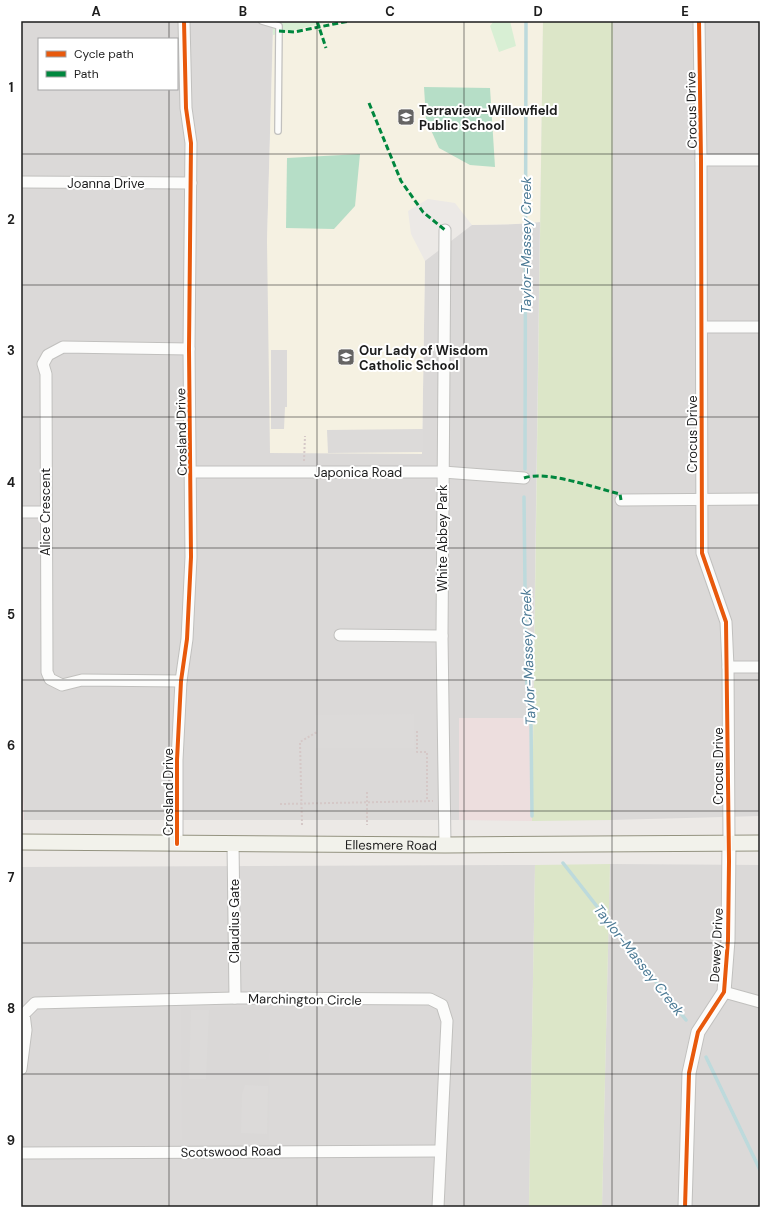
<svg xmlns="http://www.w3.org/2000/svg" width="781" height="1228" font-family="'DM Sans',sans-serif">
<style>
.residential{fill:#dbd9d8;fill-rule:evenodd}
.commercial{fill:#eddede}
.education{fill:#f5f1e2}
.religious{fill:#dad8d7}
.grass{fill:#dce6c8}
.park{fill:#d8efd4}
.pitch{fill:#b6dec7}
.parking{fill:#dcdad9}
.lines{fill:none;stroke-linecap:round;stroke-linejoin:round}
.stream{stroke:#bddadc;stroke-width:3.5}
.service-casing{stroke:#c1c0be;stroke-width:8}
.minor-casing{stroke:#c1c0be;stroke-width:13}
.tertiary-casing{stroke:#c1c0be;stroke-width:15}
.secondary-casing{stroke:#949380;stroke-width:17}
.path{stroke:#d5c8c7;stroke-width:2;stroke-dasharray:2 2;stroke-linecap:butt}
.service{stroke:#fcfcfb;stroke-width:5.5}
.minor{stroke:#fcfcfb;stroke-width:11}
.tertiary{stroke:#fcfcfb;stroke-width:13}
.secondary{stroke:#f2f2eb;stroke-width:15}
.quiet{stroke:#00873e;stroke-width:3;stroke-dasharray:6 3;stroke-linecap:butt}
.cycleway-casing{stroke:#fff;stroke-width:6}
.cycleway{stroke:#e8590c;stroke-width:4}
.grid{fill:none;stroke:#1d1d1d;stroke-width:1;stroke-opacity:0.55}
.labels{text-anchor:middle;stroke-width:4;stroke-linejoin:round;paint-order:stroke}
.poi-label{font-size:13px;font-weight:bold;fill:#1d1d1d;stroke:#fff;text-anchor:start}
.street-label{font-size:13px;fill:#1d1d1d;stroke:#fff}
.water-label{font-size:14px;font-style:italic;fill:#4c7a95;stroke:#fff}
.neatline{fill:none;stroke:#1d1d1d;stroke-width:1.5}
.grid-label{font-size:13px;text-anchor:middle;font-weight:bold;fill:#1d1d1d}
</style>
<rect width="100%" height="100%" fill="#ece9e6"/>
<g class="residential">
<path d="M21,21H273L267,242L422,454L425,261L472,225L516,224L540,222L533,718H460L459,820H24L21,761ZM39,39H177V89H39Z"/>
<path d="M613,21H760V816L611,820Z"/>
<path d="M610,864L760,865V1207H602Z"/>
<path d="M535,865L529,1207H21V867Z"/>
</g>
<g class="commercial">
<path d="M459,718H533L532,821L459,820Z"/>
<path d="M21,761L22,762L24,820H21Z"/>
</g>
<path class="education" d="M332,21H543L540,222L516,224L472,225L455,203L428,199L408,211L411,234L425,261L422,454L270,453L267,242L273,35Z"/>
<path class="religious" d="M181,1007H270L269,1140H182Z"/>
<g class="grass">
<path d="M543,21H613L611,820L532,821Z"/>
<path d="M610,864L602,1207H529L535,865Z"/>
</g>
<g class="park">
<path d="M273,21H332L273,35Z"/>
<path d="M494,21H510L516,46L499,52L490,26Z"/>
</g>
<g class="pitch">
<path d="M424,87L490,88L495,167L470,165L439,148L426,119Z"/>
<path d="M360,154L355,206L334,229L286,228L287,158Z"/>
</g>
<g class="parking">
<path d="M271,350H287V407H285L284,429H271Z"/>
<path d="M423,429V452L328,453L327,430Z"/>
<path d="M414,714V748H315V715Z"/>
<path d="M191,1010H209L206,1079H189Z"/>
<path d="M245,1085L268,1086L267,1134L241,1133L242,1094Z"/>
</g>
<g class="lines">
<g class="stream">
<path d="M525,469L526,21"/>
<path d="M524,497L526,674L531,723L532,816"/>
<path d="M563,863L686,1020"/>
<path d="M706,1057L760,1170"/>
</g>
<g class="service-casing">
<path id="service" d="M262,21L279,26L278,131"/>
</g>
<g class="minor-casing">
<g id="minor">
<path d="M699,21L701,160L702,553L726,622L728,667L729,842"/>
<path d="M701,160H760"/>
<path d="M21,182L191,183"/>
<path d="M702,327H760"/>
<path d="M191,472H443L524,478"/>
<path d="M621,500L760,499"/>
<path d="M21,512H45"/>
<path d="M340,635L442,636"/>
<path d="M728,667H760"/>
<path d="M181,681L82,680L62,685L50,679L47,672L46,374L43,364L48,355L63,347L189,349"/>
<path d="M233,843L235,998"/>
<path d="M177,844V760L181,681L187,639L191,557L189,349L191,143L186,108L184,21"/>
<path d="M445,845L442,636L445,230"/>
<path d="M724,992L760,1002"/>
<path d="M21,1069L26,1030L24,1014L35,1003L235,998L430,999L442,1005L447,1021L438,1207"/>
<path d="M21,1153L440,1151"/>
</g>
</g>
<g class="tertiary-casing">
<path id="tertiary" d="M685,1207L689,1073L698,1032L724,992L728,940L729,842"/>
</g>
<g class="secondary-casing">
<g id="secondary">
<path id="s1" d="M21,842L445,845L760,843"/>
</g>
</g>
<g class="path">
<path d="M304,461L305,436"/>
<path d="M417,731V752H427V801"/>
<path d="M367,792V825"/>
<path d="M280,804L433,801"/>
<path d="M302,825L300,742L317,732"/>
</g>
<use href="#service" class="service"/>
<use href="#minor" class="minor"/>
<use href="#tertiary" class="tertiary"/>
<use href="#secondary" class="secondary"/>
<g class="quiet">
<path d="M317,21L326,48"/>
<path d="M279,31L294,32L349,21"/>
<path d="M369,103L401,181L423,212L445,230"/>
<path d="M524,478C547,470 595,488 620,494L621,500"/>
</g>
<g class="cycleway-casing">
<g id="cycleway">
<path d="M177,844V760L181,681L187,639L191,557L189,349L191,143L186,108L184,21"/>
<path d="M685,1207L689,1073L698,1032L724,992L728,940L729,861L726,622L702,553L701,160L699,21"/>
</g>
</g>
<use href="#cycleway" class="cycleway"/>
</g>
<path class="grid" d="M169,21V39M317,21V1207M464,21V1207M612,21V1207M169,89V1207M21,154H760M21,285H760M21,417H760M21,548H760M21,680H760M21,811H760M21,943H760M21,1074H760"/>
<defs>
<g id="school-square" transform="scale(0.9)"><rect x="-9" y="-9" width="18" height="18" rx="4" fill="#656463" stroke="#fff"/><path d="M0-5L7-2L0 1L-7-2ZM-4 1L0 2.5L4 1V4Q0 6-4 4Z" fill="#fff"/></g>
</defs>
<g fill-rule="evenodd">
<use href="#school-square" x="406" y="117"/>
<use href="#school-square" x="346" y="357"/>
</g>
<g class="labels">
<g class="poi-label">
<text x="419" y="115">Terraview-Willowfield<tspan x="419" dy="15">Public School</tspan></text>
<text x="359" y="355">Our Lady of Wisdom<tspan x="359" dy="15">Catholic School</tspan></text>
</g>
<g class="street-label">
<text transform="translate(691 110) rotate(-91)" y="5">Crocus Drive</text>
<text x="106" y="188">Joanna Drive</text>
<text transform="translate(181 432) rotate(-91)" y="5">Crosland Drive</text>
<text transform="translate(692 434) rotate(-90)" y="5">Crocus Drive</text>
<text x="358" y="477">Japonica Road</text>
<text transform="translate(45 512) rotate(-90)" y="5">Alice Crescent</text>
<text transform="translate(442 538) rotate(-90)" y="5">White Abbey Park</text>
<text transform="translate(718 766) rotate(-90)" y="5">Crocus Drive</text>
<text transform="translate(168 792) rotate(-90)" y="5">Crosland Drive</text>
<text dy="5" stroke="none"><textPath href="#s1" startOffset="370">Ellesmere Road</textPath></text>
<text transform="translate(234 921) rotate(-90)" y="5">Claudius Gate</text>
<text transform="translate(716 945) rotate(-87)" y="5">Dewey Drive</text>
<text transform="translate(305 999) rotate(1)" y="5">Marchington Circle</text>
<text transform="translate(231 1151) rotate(-1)" y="5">Scotswood Road</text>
</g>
<g class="water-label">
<text transform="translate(526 245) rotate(-90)" y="5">Taylor-Massey Creek</text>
<text transform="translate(528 657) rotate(-92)" y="5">Taylor-Massey Creek</text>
<text transform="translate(639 960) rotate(52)" y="5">Taylor-Massey Creek</text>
</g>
</g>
<rect width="781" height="1228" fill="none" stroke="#ffffff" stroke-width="44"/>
<rect x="38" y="38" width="140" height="52" fill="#ffffff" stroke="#a5a5a5"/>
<rect x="46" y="51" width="20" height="6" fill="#e8590c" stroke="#a5a5a5"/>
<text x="74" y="58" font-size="12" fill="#1d1d1d">Cycle path</text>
<rect x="46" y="71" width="20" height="6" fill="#00873e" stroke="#a5a5a5"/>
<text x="74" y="78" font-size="12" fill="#1d1d1d">Path</text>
<rect x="22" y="22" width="737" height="1184" class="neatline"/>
<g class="grid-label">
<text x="96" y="16">A</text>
<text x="243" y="16">B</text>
<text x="390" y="16">C</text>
<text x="538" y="16">D</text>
<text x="685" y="16">E</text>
<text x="11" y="92">1</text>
<text x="11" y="224">2</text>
<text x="11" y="355">3</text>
<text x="11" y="487">4</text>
<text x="11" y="619">5</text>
<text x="11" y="750">6</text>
<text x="11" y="882">7</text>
<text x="11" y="1013">8</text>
<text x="11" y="1145">9</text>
</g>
</svg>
